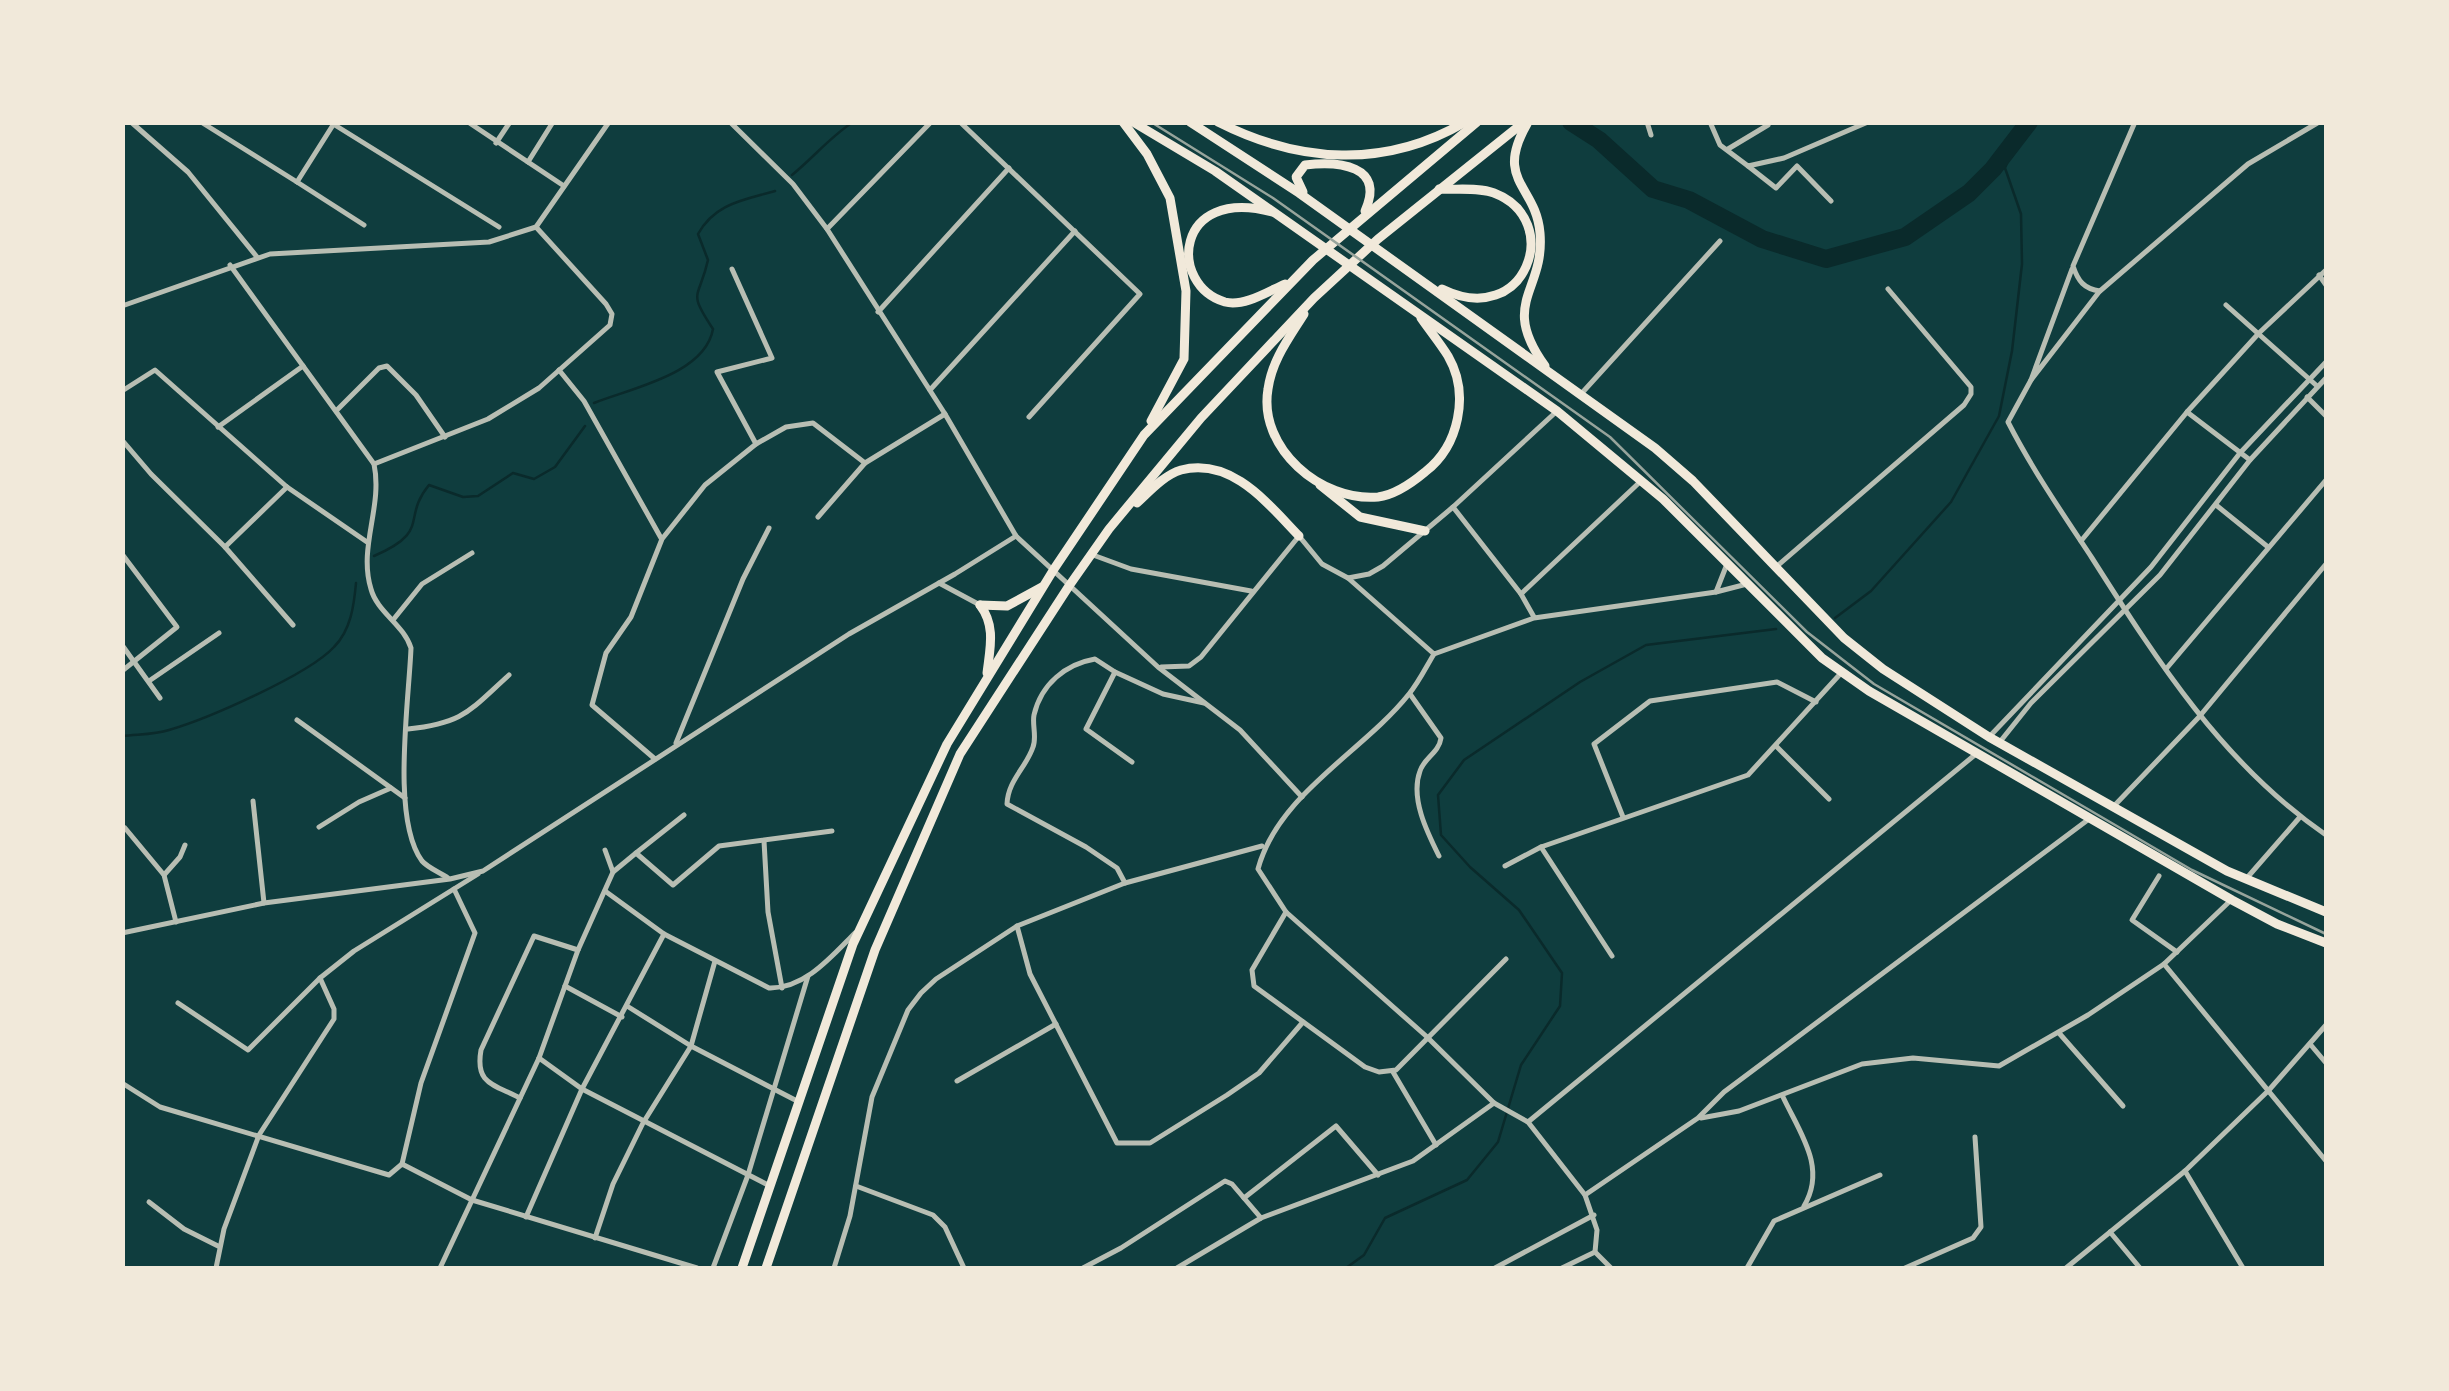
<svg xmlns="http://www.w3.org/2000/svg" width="2449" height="1391" font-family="Arial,sans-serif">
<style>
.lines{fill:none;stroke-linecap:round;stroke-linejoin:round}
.stream{stroke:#0a2a2b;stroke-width:2.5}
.river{stroke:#0a2a2b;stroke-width:18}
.minor{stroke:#b8beb3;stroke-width:5}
.primary{stroke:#f1e9da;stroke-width:9}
.tram{stroke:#97a49c;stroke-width:2.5}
</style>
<rect width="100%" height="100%" fill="#0f3d3e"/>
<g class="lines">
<g class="stream">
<path d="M792,175C814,157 830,137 853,122"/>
<path d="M594,403C632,388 705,374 713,329C687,290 699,300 708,260L698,234C715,203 744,200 775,191"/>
<path d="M374,556C432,531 401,519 429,485L463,497L478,496L513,473L534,479L555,467L585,426"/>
<path d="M1835,618L1871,591L1951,502L1999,416L2012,351L2022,264L2021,214L2005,168L2017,136"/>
<path d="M122,736C137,734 154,735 169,730C207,719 308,675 334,647C351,630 354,605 356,583"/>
<path d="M1346,1268L1364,1255L1385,1218L1467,1180L1498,1142L1521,1065L1560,1006L1562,973L1519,910L1470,867L1441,835L1438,795L1464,760L1580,682L1646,645L1776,629"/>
</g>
<path class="river" d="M1571,122L1599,140L1653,189L1689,200L1762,239L1826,259L1905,237L1969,193L1993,169L2029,122"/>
<g class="minor">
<path d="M131,122L188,172L257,257"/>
<path d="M201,122L297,182L333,125"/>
<path d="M330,122L499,227"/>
<path d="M468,122L564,186"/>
<path d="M730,122L793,184L827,229L945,414L1016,536L1158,667L1240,730L1302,797"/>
<path d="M960,122L1140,294L1029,417"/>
<path d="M1647,122L1651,135"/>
<path d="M1710,122L1720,145L1748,166L1784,158L1868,122"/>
<path d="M2135,122L2073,266C2078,281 2084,289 2100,291L2248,164L2319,122"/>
<path d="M496,143L510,122"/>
<path d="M1728,149L1768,125"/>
<path d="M528,162L553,122"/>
<path d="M1748,166L1776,188L1797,166L1831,201"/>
<path d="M297,182L364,225"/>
<path d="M827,229L931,122"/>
<path d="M230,265L374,464C383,507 358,547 371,589C377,612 404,625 411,648C409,701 391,819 422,861C428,868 441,873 448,878"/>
<path d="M732,269L772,358L717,372L756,444"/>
<path d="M2072,269L2031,380L2099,292"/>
<path d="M2319,275L2326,285"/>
<path d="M2226,305L2317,386"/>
<path d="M122,306L270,254L489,242L536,227L609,122"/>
<path d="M878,312L1009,168"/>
<path d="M559,370L584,401L661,538"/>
<path d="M2031,380L2008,422C2032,469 2063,514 2092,558C2158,662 2223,764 2326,835"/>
<path d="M930,390L1075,231"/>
<path d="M122,391L155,370L287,487L367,542"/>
<path d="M1581,394L1720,241"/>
<path d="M2307,397L2326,416"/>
<path d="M336,411L379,368L387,366L416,395L445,437"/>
<path d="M2187,412L2250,460"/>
<path d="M218,427L303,366"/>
<path d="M122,440L151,474L225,547L293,625"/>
<path d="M374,464L488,419L539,388L610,325L612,314L606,304L536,227"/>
<path d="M2216,505L2268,547"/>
<path d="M1453,507L1521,594L1534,617"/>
<path d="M818,517L865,463"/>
<path d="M2081,541L2187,412L2259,333L2326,270"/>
<path d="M225,547L287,487"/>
<path d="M122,554L177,627L122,671"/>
<path d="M1093,555L1131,569L1251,591"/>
<path d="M1727,564L1716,592L1747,584"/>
<path d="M1776,567L1964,405L1971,394V387L1888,289"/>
<path d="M1348,578L1369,574L1383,566L1453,507L1557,411"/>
<path d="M939,583L980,605"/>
<path d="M1521,594L1642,480"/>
<path d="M393,620L422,584L472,553"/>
<path d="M122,645L160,698"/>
<path d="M1434,654C1426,667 1419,682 1409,694C1363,752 1278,794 1258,869L1286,912L1426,1036L1494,1103L1528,1122L1585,1195L1597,1230L1595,1252L1611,1268"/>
<path d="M1161,667L1189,666L1201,657L1299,536L1322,564L1348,578L1434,654L1534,618L1716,592"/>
<path d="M2166,669L2326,480"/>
<path d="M1115,672L1095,659C1066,664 1041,684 1034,715C1032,725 1037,737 1033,747C1026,768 1008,780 1007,804L1086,847L1117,868L1125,883"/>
<path d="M149,681L219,633"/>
<path d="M1410,694L1441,738C1439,753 1424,758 1420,771C1410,798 1427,832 1439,856"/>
<path d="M297,720L405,798"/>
<path d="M408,729C464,723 469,711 509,675"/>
<path d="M1989,737L2151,567L2240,453L2326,362"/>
<path d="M676,743L743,579L769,528"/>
<path d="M1999,743L2031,703L2160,575L2250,460L2326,378"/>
<path d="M1777,747L1829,799"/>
<path d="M655,759L592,705L606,653L631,617L662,539L705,485L756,444L786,427L813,423L865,463L945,414"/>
<path d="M1132,762L1086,729L1115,672L1163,694L1204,703"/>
<path d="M253,801L264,903"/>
<path d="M2114,806L2199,717L2326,564"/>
<path d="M684,815L636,853L673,885L719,846L832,831"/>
<path d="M1623,817L1594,744L1650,701L1777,682L1816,702"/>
<path d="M319,827L359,802L391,788"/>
<path d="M125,828L164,875L176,922"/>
<path d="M764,841L768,912L782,988"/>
<path d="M1541,847L1612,956"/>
<path d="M1505,866L1541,847L1748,775L1842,672"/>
<path d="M613,872L636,853"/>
<path d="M164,875L180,857L185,845"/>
<path d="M2159,876L2132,920L2177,952"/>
<path d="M2246,879L2300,817"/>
<path d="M605,891L664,934L769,988C805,989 832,956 855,933"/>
<path d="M1286,912L1252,970L1254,986L1365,1067L1379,1072L1396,1070L1506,959"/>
<path d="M1017,926L1030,974L1117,1143H1150L1227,1095L1259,1073L1303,1022"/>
<path d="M122,933L264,903L450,879L483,871L849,634L955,574L1016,536"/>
<path d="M2164,964L2326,1161"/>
<path d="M565,986L622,1017"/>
<path d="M178,1003L248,1050L320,978"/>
<path d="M627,1006L691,1046L799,1102"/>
<path d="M2059,1033L2123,1106"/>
<path d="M2310,1044L2326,1063"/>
<path d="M539,1058L582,1089L770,1186"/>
<path d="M1393,1072L1436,1145"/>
<path d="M957,1081L1056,1024"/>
<path d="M122,1083L160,1107L389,1175L402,1164L472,1200L697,1268"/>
<path d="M1783,1097C1800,1133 1827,1168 1804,1206"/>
<path d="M520,1098C493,1084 475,1084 481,1050L534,936L578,950"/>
<path d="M1701,1118L1739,1111L1862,1064L1913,1058L1999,1066L2088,1015L2164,964L2230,901"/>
<path d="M1528,1122L1976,754"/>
<path d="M402,1164L421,1083L475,933L454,889"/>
<path d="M2185,1171L2243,1268"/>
<path d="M856,1186L933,1215L945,1227L964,1268"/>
<path d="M1585,1195L1698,1118L1724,1092L2089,819"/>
<path d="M1244,1198L1336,1126L1378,1175"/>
<path d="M149,1202L184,1229L218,1246"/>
<path d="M526,1217L582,1089L664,934"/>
<path d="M2110,1232L2140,1268"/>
<path d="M595,1238L613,1184L643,1123L691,1046L715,961"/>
<path d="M216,1268L224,1229L259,1135L334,1019V1009L320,978L354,951L478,874"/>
<path d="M440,1268L539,1058L578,950L613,872L605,850"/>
<path d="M713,1268L748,1175L808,976"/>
<path d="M834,1268L850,1216L872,1097L908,1010L921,993L936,979L1017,926L1125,883L1262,846"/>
<path d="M1083,1268L1121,1248L1225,1181L1232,1184L1261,1218"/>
<path d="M1177,1268L1261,1218L1413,1161L1494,1103"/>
<path d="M1495,1268L1594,1215"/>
<path d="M1562,1268L1595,1252"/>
<path d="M1747,1268L1774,1221L1880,1175"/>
<path d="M1905,1268L1973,1238L1981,1227L1975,1137"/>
<path d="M2066,1268L2185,1171L2269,1090L2326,1025"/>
</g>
<g class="primary">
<path d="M1123,122L1147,154L1170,198L1186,291L1184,359L1151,421"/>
<path d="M1133,122L1215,171L1557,411L1663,499L1822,658L1869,691L2232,900L2277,924L2326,943"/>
<path d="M1190,122L1299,193L1655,448L1693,481L1844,638L1883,669L1989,737L2227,871L2326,912"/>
<path d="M1218,122C1299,163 1385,169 1465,122"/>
<path d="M1527,124C1494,181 1536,185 1540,233C1545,292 1499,302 1545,366"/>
<path d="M1439,189C1456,190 1479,187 1494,193C1565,220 1526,330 1442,289"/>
<path d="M1303,192L1296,177L1305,165C1338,161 1386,165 1365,211"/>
<path d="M1272,212C1174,186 1168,285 1225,302C1244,307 1269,291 1285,284"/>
<path d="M1304,314C1289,338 1272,360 1268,389C1258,448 1321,502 1378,497C1394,495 1413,482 1425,472C1459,446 1470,394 1448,356C1440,343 1430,331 1421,318"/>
<path d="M1320,485L1360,517L1425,531"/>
<path d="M1137,503C1149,492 1164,475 1181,470C1232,457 1268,504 1299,536"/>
<path d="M980,605C996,626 990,648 987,673"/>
<path d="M980,605L1007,606L1042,587"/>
<path d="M742,1268L853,944L947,744L1054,569L1144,435L1313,260L1477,122"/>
<path d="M766,1268L875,950L960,754L1069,586L1109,529L1201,418L1314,298L1378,239L1524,122"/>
</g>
<path class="tram" d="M1151,122L1273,198L1610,437L1807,632L1874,684L2192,870L2326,934"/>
</g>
<rect width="2449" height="1391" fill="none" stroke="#f1e9da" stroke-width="250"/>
</svg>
